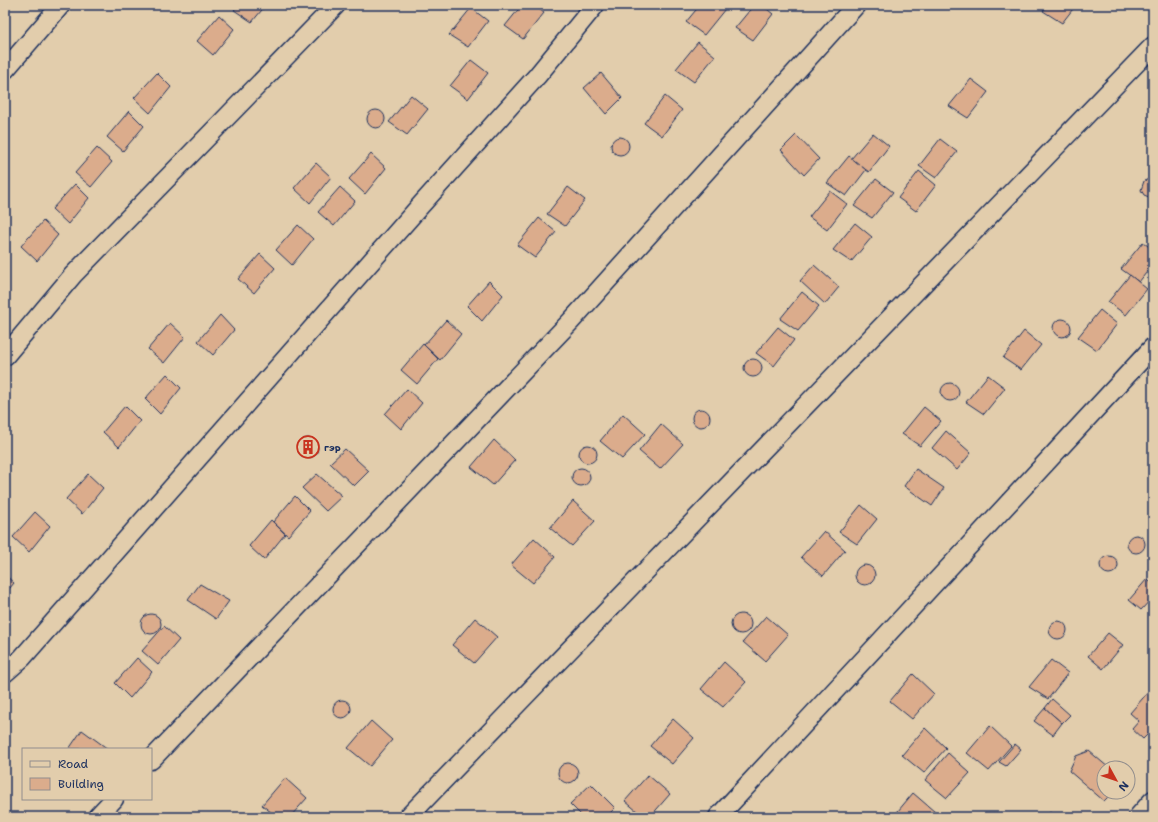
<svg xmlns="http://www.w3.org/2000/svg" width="1158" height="822" font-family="'Shantell Sans',sans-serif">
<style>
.building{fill:#dbac8c;stroke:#1b2f5e}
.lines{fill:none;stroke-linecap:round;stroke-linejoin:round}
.minor-casing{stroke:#1b2f5e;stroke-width:21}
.minor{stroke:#e2cdac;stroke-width:18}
.labels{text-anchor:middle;stroke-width:3.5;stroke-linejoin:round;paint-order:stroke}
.poi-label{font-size:10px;font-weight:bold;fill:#1b2f5e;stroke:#e2cdac;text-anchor:start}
</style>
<rect width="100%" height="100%" fill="#e2cdac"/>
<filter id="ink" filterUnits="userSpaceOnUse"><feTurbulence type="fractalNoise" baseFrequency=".025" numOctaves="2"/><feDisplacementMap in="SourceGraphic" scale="8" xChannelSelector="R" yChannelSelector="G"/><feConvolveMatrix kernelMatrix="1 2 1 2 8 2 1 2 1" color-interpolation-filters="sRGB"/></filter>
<g filter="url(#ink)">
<g class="building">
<path d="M238,5H266L252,22L234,10Z"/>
<path d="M522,5H534L544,13L523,39L505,26Z"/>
<path d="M700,5H719L725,9L704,35L686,22Z"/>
<path d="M754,5H762L773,14L753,40L735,28Z"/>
<path d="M1048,5H1076L1062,23L1043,11Z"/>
<path d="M471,8L488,21L468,47L449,35Z"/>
<path d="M219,15L234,29L213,55L197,41Z"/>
<path d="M698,42L715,56L694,82L676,69Z"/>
<path d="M471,60L488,73L468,99L450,86Z"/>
<path d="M157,73L171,87L150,113L134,98Z"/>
<path d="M601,73L622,98L606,114L584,88Z"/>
<path d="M971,79L988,92L968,118L949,106Z"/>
<path d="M411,95L428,109L407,135L389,122Z"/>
<path d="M665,96L682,110L662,136L644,123Z"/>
<circle cx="376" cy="119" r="9"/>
<path d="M129,111L144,126L123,151L107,137Z"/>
<path d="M873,133L889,146L869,172L851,159Z"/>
<path d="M796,135L819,159L804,175L781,150Z"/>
<circle cx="620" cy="146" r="9"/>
<path d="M940,139L957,152L936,178L919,166Z"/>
<path d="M97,148L112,162L91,187L75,173Z"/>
<path d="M371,154L386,168L365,194L349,179Z"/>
<path d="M849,156L866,170L846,196L827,183Z"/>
<path d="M316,163L331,177L310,203L294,188Z"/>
<path d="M919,171L936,185L916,211L898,198Z"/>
<path d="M876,179L893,192L872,218L854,206Z"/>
<path d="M1149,179L1153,180V197H1149L1144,195L1141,190L1144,181Z"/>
<path d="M75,184L89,198L68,224L52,209Z"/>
<path d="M340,187L355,201L334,226L318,212Z"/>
<path d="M568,187L585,200L565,226L547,214Z"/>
<path d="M830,191L847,204L827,230L809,217Z"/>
<path d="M539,218L556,232L535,258L517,245Z"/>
<path d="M43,221L58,235L37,261L21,246Z"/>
<path d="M855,223L872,237L851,262L833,250Z"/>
<path d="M298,225L313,239L292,265L276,250Z"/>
<path d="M1143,242L1153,250V264L1139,282L1121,269Z"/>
<path d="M260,254L275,268L254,293L238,279Z"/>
<path d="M814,265L839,287L825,304L800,281Z"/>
<path d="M1130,275L1147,289L1126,315L1108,302Z"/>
<path d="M489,281L503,295L482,321L467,306Z"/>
<path d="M802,292L819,306L798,331L780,319Z"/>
<path d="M1100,310L1117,324L1097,350L1078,337Z"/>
<path d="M220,315L234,330L213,355L198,341Z"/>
<circle cx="1062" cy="328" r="9"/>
<path d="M446,320L461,334L440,360L424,345Z"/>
<path d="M170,323L185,337L164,363L148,349Z"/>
<path d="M778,327L794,340L774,366L756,353Z"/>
<path d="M1024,331L1041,345L1021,370L1003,358Z"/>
<path d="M423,344L438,359L417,384L401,370Z"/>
<circle cx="753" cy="368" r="9"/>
<path d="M167,374L181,388L160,414L145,399Z"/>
<path d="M988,375L1005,388L984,414L966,402Z"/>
<circle cx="950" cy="392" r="9"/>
<path d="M407,389L422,403L401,429L385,414Z"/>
<path d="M125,406L140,421L119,447L103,432Z"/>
<path d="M924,407L941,421L920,446L902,434Z"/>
<circle cx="701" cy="418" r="9"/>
<path d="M623,414L645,434L622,459L600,441Z"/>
<path d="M661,424L683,444L660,469L639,451Z"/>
<path d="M946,431L971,453L957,470L932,448Z"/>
<circle cx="308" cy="448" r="10"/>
<path d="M494,440L515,460L493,485L471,467Z"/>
<circle cx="588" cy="454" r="9"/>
<path d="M345,449L369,471L354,486L330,463Z"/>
<circle cx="581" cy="477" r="9"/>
<path d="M916,469L944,488L932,506L904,486Z"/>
<path d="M88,474L103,488L82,514L66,499Z"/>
<path d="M317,474L342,496L326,511L302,488Z"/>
<path d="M295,496L310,511L288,536L273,522Z"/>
<path d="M573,501L595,521L572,546L550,528Z"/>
<path d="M861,505L877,519L857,544L839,532Z"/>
<path d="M35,512L50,526L29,552L13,537Z"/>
<path d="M271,520L285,534L264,560L249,546Z"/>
<path d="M824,531L845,550L823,576L801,557Z"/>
<circle cx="1136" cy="544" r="9"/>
<path d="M534,538L555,557L533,583L511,565Z"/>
<circle cx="1109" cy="565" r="9"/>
<circle cx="865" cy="575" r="10"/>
<path d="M5,575L14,583L5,594Z"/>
<path d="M1147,579L1153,585V597L1141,610L1129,600Z"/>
<path d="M200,584L229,601L216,619L188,600Z"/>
<circle cx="151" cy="624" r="10"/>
<circle cx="741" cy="624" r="10"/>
<path d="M766,616L788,635L765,661L743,642Z"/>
<path d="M475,618L497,637L474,663L452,645Z"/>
<circle cx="1058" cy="630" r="9"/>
<path d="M164,626L179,640L158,665L142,651Z"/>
<path d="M1108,633L1123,645L1103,669L1088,656Z"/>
<path d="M137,658L152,672L130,698L115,683Z"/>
<path d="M1051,660L1068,673L1048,699L1029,687Z"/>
<path d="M724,662L746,682L723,707L701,689Z"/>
<path d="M913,674L934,694L912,719L890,701Z"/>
<path d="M1149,691L1153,695V735L1150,732L1143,739L1132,729L1139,721L1130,713Z"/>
<path d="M1052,699L1070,715L1062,723L1045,708Z"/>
<circle cx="342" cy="709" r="9"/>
<path d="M1045,708L1062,723L1053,735L1034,721Z"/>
<path d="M673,719L694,738L672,764L650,746Z"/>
<path d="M371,721L392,740L370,766L348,748Z"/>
<path d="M990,726L1011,746L989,771L967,753Z"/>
<path d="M925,728L946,748L924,773L902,755Z"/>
<path d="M82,730L108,749H69Z"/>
<path d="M1015,744L1021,749L1006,766L999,762Z"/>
<path d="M1089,751L1109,768H1104V792H1113L1104,801L1069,771L1076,756Z"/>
<path d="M948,753L970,773L947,798L925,780Z"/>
<circle cx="568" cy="773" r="10"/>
<path d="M648,775L670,794L650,817H644L625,801Z"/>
<path d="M285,778L307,798L290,817H277L262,805Z"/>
<path d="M591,784L615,808L606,817H583L570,804Z"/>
<path d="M913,793L935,812L931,817H893Z"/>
<path d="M1050,812L1054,817H1046Z"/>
</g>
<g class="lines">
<g class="minor-casing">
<g id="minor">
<path d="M5,70L61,5"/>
<path d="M5,356L73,275L336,5"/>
<path d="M5,673L22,658L420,206L537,76L595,5"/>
<path d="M151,760L571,321L856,5"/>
<path d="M97,817L114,799"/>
<path d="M408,817L1153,46"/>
<path d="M718,817L1153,347"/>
<path d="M1138,817L1153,800"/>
</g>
</g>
<use href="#minor" class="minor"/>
</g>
</g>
<defs>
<g id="building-ring" transform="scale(1.15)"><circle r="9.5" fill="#e2cdac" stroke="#c8321e" stroke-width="1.5"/><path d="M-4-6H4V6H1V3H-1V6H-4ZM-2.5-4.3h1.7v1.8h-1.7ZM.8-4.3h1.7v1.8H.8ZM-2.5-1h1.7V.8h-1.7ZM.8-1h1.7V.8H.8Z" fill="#c8321e"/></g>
</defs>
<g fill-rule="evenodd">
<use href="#building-ring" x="308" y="447"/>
</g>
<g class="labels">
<g class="poi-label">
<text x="324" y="451">гэр</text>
</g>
</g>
<rect width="1158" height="822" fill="none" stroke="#e2cdac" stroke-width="20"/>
<rect x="10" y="10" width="1138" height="802" fill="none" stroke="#1b2f5e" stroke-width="1.5" filter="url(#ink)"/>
<rect x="22" y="748" width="130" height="52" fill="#e2cdac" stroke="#928e8d"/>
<rect x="30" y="761" width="20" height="6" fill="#e2cdac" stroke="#928e8d"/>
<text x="58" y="768" font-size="12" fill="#1b2f5e">Road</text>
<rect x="30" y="778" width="20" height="12" fill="#dbac8c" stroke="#928e8d"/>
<text x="58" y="788" font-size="12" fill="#1b2f5e">Building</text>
<g transform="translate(1116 780) rotate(130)"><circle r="19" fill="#e2cdac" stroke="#928e8d"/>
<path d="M0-3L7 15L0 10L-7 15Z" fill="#c8321e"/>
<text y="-6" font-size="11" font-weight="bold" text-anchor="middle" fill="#1b2f5e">N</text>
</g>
</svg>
